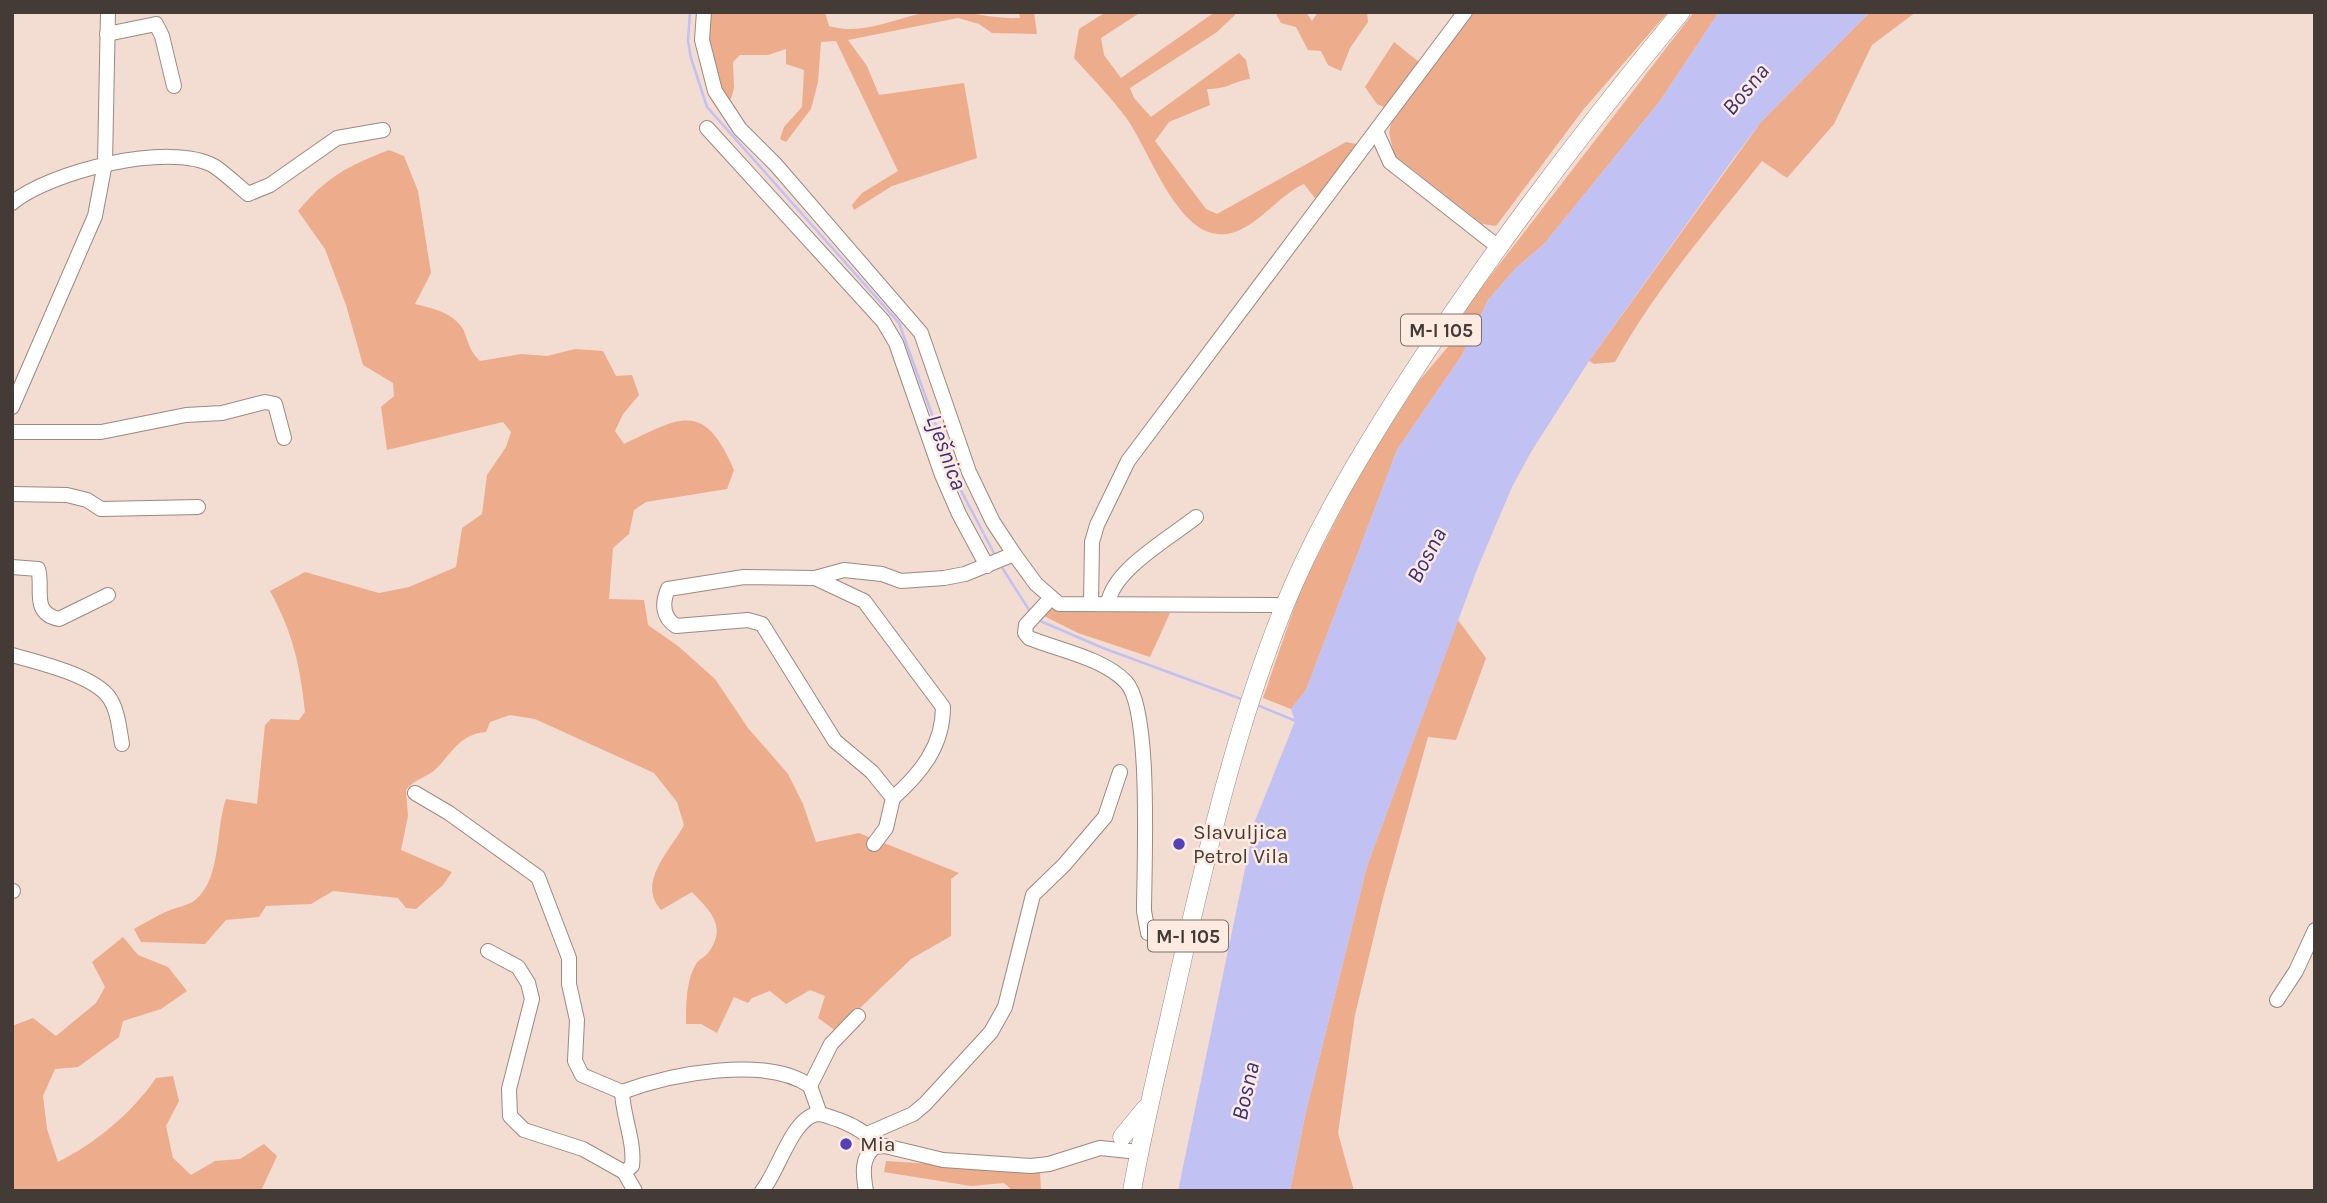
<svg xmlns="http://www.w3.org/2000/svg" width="2327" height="1203" font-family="Karla,sans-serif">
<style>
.green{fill:#edac8c}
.water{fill:#c2c1f4}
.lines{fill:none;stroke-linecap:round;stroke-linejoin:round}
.stream{stroke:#c2c1f4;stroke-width:2.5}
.minor-casing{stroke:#9e897f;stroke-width:16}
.major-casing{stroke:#9e897f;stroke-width:19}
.minor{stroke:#fff;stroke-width:14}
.major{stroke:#fff;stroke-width:18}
.poi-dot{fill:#5640b8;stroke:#fdebe2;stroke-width:2.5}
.labels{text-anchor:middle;stroke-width:5;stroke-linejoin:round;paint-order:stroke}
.shield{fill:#fdebe2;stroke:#7c706a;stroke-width:2}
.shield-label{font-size:19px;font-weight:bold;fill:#443b36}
.poi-label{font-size:21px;fill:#443b36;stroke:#fdebe2;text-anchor:start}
.water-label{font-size:23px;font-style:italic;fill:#3b317a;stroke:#fdebe2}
</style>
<rect width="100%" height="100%" fill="#f3dcd1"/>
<g class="green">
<path d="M711,12H825L829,26C862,36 892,19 924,13C956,6 988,20 1020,18L1019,12H1034L1037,34L992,33L979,24L958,18L848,40L867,66L879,95L964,83L977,158L892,186L854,210L852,205L862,193L898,171L836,41L821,42L818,82L811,109L786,142L780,139L784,127L802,107L804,70L786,64V49L768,55H740L733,62L734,88L729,106C711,67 706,55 711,12Z"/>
<path d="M1106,12H1141L1101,38L1104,55L1121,78L1215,12H1238L1217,32L1130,88L1134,98L1151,117L1239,53L1246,60L1250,79C1231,82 1229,89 1207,89L1210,105L1169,122L1155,141L1206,209L1217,214L1346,142L1362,145L1318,202L1304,184C1276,196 1250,238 1217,234C1175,229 1149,150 1127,119C1112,98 1092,78 1074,58L1079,29Z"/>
<path d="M1275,12H1306L1312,21L1318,12H1367L1368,22L1350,48L1341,71L1328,65L1321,51L1308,50L1296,27L1281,23Z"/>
<path d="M1471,12H1668L1583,110L1496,226L1482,224L1394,155L1389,132L1391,124Z"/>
<path d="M1694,12H1719L1660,101L1545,243L1515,269L1488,300L1462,355L1397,450L1306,690L1291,709L1263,698L1301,588L1364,466L1419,381L1452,342L1468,305Z"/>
<path d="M1870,12H1916L1872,45L1834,124L1787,178L1762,161C1709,228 1657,287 1615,362L1594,364L1589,361L1761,122Z"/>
<path d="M1394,42L1419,62L1384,107L1377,104L1365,87Z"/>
<path d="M389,150L404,156L418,191L431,273L415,304C432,308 455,313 464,331C469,344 469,350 480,361L521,354L547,356L575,349L603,351L616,376L632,375L639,395L623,414L615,431L624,444C681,417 704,400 734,470L727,489L646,502L634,510L629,534L613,548L609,599L644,600L648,625L678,646L715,679L748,728L788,774L803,804L816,842L859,833L959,873L951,879V936L911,959L836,1031L818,1018L825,996L810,990L786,1004L770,991L752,998L748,1003L734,997L717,1033L701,1024H686C686,1006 686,980 696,964C698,960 705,957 708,953C728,926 710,911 692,892L661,910C636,882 671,850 684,825L677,802L654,773L535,719L510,715L490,722L486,732C461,734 453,751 438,767C429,777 415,778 406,790L408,816L401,850L452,872L443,885L416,909L406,908L398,898L333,891L311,904L266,906L259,917L226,920L205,944L141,942L134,929C145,923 156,916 168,911C176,907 187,906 194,901C222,880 215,829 226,799L257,804L265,725L271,719L299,720L305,712C300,665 293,633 270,591L305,572L379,593L409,587L456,567L462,528L482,514L487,475L506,447L511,432L503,422L387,450L381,407L394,396L393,383L363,365L346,305L325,249L298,211C328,176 346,167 389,150Z"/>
<path d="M1050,608L1170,613L1150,657L1078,633L1042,615Z"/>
<path d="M1458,620L1486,658L1456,740L1428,737L1383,898L1355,1015L1338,1133L1354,1191H1290L1305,1116L1367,866Z"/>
<path d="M123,937L138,955L168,967L187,991L161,1009L123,1021L119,1037L78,1067L55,1069L43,1096L47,1129L58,1162C96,1143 132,1113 156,1078L173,1076L179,1101L166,1126L173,1158L191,1175L215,1161L240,1159L264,1144L277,1156L261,1191H12V1026L33,1018L56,1036L96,1003L105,987L92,962Z"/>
<path d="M886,1161L1040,1171L1041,1191H1013L1004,1183L971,1186L884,1172Z"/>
</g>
<path class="water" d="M1719,12H1870L1761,122L1733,159L1589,361L1531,452L1512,487L1478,567L1367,866L1305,1116L1290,1191H1178L1255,821L1295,721L1291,709L1306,690L1397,450L1462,355L1488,300L1515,269L1545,243L1660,101Z"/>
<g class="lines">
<g class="stream">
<path d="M690,12L688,41L691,58L707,107L899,323L956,481L996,557"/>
<path d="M1001,566L1031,613"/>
<path d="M1038,620L1103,648L1244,700"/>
<path d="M1257,705L1296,721"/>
</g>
<g class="minor-casing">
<g id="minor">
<path d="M704,12L702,40L715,91L740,129L776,165L921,333L969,472L993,522L1014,554"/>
<path d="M107,34L156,24L162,36L174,86"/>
<path d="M707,128L883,321L896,343L942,475L959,514L987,566"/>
<path d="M1377,133L1390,162L1497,246"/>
<path d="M12,203C49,172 169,141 214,166C226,174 237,185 248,194L270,185L337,138L383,130"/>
<path d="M12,407L95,216L105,163L108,12"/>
<path d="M12,432H101L186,415L222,413L265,402L275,404L284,438"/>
<path d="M12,494L67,495L87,500L101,509L198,507"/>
<path d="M12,567L38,569C44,587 30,613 59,619L108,595"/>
<path d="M815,578L864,601L943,707C943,746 921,773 893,798"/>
<path d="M1050,599L1026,625L1025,633L1029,638C1059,650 1103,658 1126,682C1152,709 1144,869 1144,911L1148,933L1187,941"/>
<path d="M1091,603L1092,542L1097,525L1128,461L1465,12"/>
<path d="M1108,604C1112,570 1170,538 1196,517"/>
<path d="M12,655C38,662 91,675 108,696C118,709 119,728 122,744"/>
<path d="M415,793L449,813L538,877L569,958V984L577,1020L575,1061L582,1075L622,1092C670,1074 766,1055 810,1086L820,1114"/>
<path d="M874,844L886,828L893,798L872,772L835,741L762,624L748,620L676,626C662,617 662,603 668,589L744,577L815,578L844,570L882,574L901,581L944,578L965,574L1014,554L1036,584L1059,604L1285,605"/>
<path d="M12,891H13"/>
<path d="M488,951L518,967L528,983L532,999L509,1089L510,1116L524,1130L583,1149L624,1172"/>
<path d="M2277,1000L2296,971L2315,930"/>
<path d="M810,1086L831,1044L858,1016"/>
<path d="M622,1092C623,1117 635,1142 632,1166L624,1172L635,1191"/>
<path d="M867,1134L913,1114L925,1104L991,1032L1005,1007L1033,895L1064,865L1105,817L1120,772"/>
<path d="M874,1147L885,1146L943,1160L1031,1166L1049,1164L1100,1148L1139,1152"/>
<path d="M762,1191C778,1172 793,1116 818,1114C824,1114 832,1118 839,1120C849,1124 864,1130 870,1140"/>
<path d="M866,1191C863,1174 861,1159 874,1147"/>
</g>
</g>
<g class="major-casing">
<g id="major">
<path d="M1122,1137L1145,1109"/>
<path d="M1132,1191C1145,1117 1164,1044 1180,970C1208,847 1237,724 1284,607C1319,521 1369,440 1419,363C1500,240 1587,125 1681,12"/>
</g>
</g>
<use href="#minor" class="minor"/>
<use href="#major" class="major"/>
</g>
<g class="poi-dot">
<circle cx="1179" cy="844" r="7"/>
<circle cx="846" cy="1144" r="7"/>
</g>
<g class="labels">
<g class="shield">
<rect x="1401" y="314.5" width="80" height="31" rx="5"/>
<rect x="1148" y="920.5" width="80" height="31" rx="5"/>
</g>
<g class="shield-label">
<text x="1441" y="337">M-I 105</text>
<text x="1188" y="943">M-I 105</text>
</g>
<g class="poi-label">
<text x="1193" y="839">Slavuljica<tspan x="1193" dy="24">Petrol Vila</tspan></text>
<text x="860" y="1151">Mia</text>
</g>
<g class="water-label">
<text transform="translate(1745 89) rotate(-50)" y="8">Bosna</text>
<text transform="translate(947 452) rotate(70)" y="8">Lješnica</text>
<text transform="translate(1426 555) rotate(-62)" y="8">Bosna</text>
<text transform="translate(1245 1091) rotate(-77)" y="8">Bosna</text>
</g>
</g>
<rect width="2327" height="1203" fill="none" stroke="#443b36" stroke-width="28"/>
</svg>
